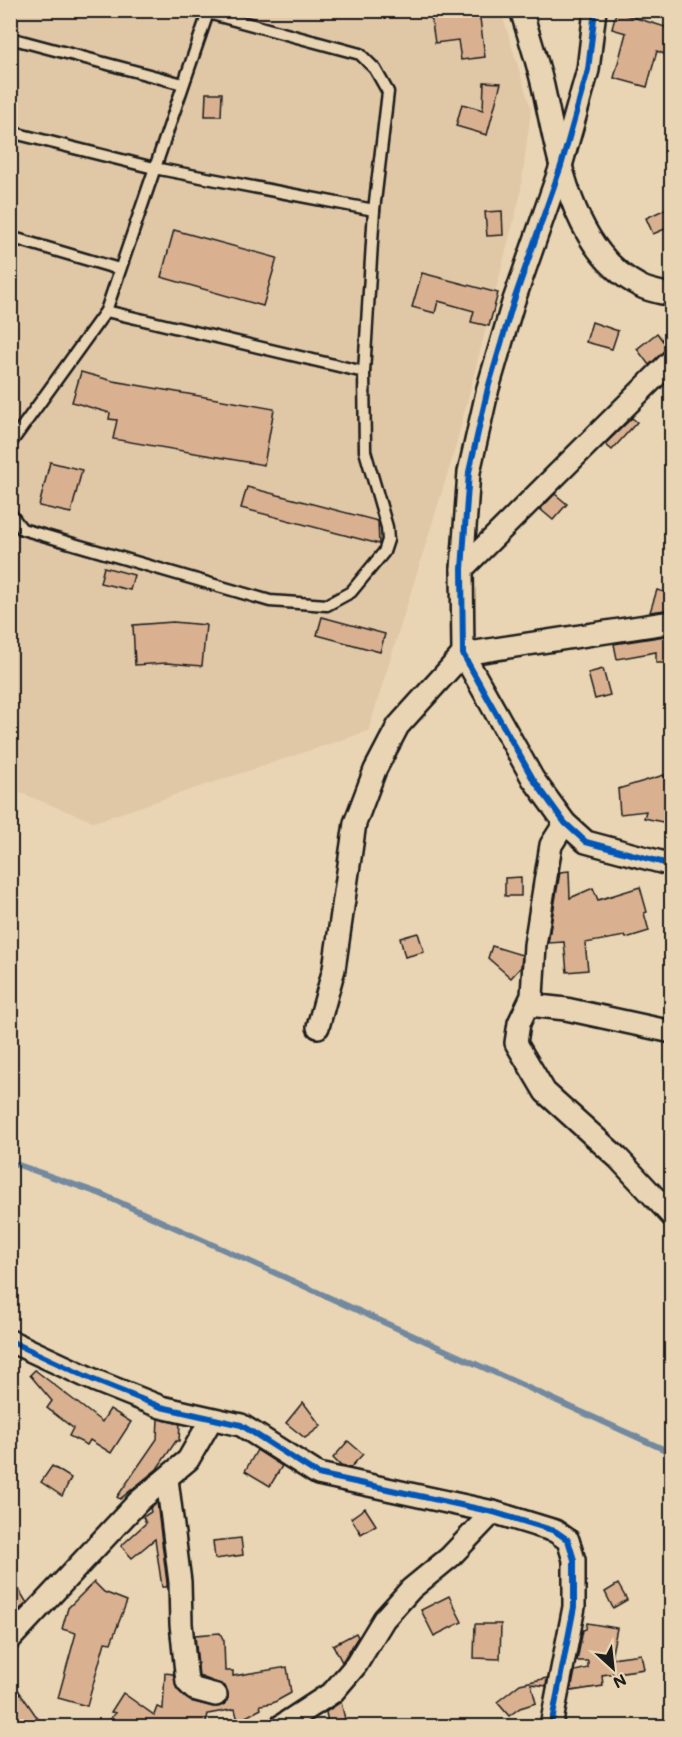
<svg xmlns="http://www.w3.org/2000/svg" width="682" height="1737" font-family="Mali,sans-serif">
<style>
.built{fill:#e0c7a6}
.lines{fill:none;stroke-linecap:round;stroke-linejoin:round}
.stream{stroke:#73899f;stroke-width:6}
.building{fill:#d9b191;stroke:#1c1c1c;stroke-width:1.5}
.lane-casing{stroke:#1c1c1c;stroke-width:15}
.street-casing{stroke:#1c1c1c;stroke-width:26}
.lane{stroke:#e9d5b3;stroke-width:10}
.street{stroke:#e9d5b3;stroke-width:21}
.cycleway-casing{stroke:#e9d5b3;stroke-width:10}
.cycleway{stroke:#0057b8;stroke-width:6}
</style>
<rect width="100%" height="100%" fill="#e9d5b3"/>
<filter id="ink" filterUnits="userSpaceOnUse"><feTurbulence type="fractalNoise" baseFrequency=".0167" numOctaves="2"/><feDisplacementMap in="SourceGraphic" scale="12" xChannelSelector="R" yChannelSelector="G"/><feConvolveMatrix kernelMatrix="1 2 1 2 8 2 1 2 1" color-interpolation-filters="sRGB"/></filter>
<g filter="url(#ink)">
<path class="built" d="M10,11H501L531,109L520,196L453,456L368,731L94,822L11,789Z"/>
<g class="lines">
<path class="stream" d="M10,1162L101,1194L672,1453"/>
</g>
<g class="building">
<path d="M479,11L485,57L461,60L458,40L435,43L431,16Z"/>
<path d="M616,12L672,29V38L664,54L657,51L647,87L614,78L626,33L612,29Z"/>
<path d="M484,82L501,83L487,135L456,126L462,104L483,110Z"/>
<path d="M206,93H222L221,116H205Z"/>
<path d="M672,206V226L653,234L646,218Z"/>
<path d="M502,211L503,235L487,236L485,212Z"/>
<path d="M174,230L277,258L263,306L161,277Z"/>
<path d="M422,273L498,293L489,326L471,322L474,311L438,301L435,313L412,307Z"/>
<path d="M592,322L618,331L612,349L586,342Z"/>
<path d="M657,333L668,348L649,365L637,349Z"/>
<path d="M81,372L113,381L274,409L264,465L113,439L117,420L109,419L110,413L72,402Z"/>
<path d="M632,418L637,422L612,450L605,444Z"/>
<path d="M50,462L82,470L71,513L39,506Z"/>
<path d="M247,487L378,521L379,544L241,508Z"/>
<path d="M555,494L567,504L553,520L540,509Z"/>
<path d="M104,567L134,575L130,590L100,583Z"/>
<path d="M657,590L672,594V609L650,612Z"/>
<path d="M322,617L385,634L380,652L317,635Z"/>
<path d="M173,622L206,625L202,666L167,663L135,665L133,625Z"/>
<path d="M672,635V663H656V652L617,659L614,644Z"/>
<path d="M603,669L610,695L595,699L588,673Z"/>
<path d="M664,775L672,799V824L644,818L646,811L620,814L618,789Z"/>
<path d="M569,871L570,898L593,888L598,900L640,887L647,912L644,913L649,931L626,938L625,936L585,943L588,970L567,972L564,942L548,943L560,872Z"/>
<path d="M521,877V896H505V878Z"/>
<path d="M418,933L424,952L405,957L400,938Z"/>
<path d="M492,946L522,955L521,967L511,978L488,958Z"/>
<path d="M35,1370L102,1422L110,1409L131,1422L111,1453L90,1440L87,1445L69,1436L73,1428L47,1408L52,1401L30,1375Z"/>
<path d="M303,1402L321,1426L305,1438L286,1423Z"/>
<path d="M158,1419L180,1424L179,1441H176L157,1469L120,1499L117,1497L157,1439Z"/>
<path d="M348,1441L363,1454L350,1468L341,1466L333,1458Z"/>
<path d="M257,1450L282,1466L270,1486L245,1471Z"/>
<path d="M52,1466L71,1478L62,1496L41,1482Z"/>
<path d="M157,1502L167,1583V1587H162L155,1539L132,1558L121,1546L146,1523L143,1517L151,1512L150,1508Z"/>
<path d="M365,1508L376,1525L361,1534L351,1518Z"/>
<path d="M241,1538L243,1555L215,1559L213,1541Z"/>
<path d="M10,1575L27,1603L10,1617Z"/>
<path d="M94,1582L104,1592L127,1601L111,1643L105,1642L87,1706L58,1698L76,1633L62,1629L68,1608Z"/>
<path d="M618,1584L627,1600L613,1608L605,1592Z"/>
<path d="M449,1596L462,1622L434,1636L421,1610Z"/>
<path d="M587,1623L617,1628L611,1658L641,1654L644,1669L602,1675L603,1686L571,1691L575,1671L588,1668V1661H577L583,1630L586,1629Z"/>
<path d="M475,1624H501L500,1659L474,1658Z"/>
<path d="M220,1633L224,1641L225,1671H233V1676L287,1667L291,1693L273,1703L260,1705L261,1709L238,1721L235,1709L208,1714L205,1726H102L116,1713L111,1712L123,1693L154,1715L157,1707L163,1709L165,1673L173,1674L178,1690L190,1701L213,1707L225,1704L228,1698L225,1686L199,1676L195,1635Z"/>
<path d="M356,1633L358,1637L342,1662L333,1645Z"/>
<path d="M10,1678L43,1726H17L10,1717Z"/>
<path d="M547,1678L546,1686L531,1684L536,1703L520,1708L509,1716L497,1702L520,1684Z"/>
<path d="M341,1702L345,1719L328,1723L326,1712Z"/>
</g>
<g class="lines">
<g class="lane-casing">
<g id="lane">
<path d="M209,10L106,311L364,372"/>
<path d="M10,38L183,84"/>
<path d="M10,132L154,168L374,210"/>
<path d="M10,237L119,269"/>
<path d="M10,444L106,311"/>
<path d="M10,513L22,529L270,601L327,605L351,592L384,552L388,540L387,527L365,451L364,372L374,210L388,92L375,69L360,54L208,13"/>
</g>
</g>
<g class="street-casing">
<g id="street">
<path d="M521,10C529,36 537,60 543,86C558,154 571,251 640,286C649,291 662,293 672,295"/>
<path d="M595,10L588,70L561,166L513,303L488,388L469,472L462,569L463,654L533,779L565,823L586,842L672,865"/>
<path d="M462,569L672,360"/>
<path d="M565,823L551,845L535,945L532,996L519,1023L516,1043L545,1092L618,1158L672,1216"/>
<path d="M529,1005L566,1009L672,1032"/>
<path d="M318,1027L334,969L355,823L375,770L398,726L463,654L672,622"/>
<path d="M10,1341L96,1381L161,1407L241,1425L318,1474L493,1512L555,1531L568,1540L574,1560V1607L551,1726"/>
<path d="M167,1479L180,1582L181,1624L187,1682L194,1689L216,1695"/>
<path d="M10,1639L139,1501L188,1460L211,1420"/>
<path d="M281,1726L333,1692L356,1665L384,1619L411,1589L450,1557L493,1512"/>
</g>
</g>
<use href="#lane" class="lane"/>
<use href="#street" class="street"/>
<g class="cycleway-casing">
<g id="cycleway">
<path d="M595,10L588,70L561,166L513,303L488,388L469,472L462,569L463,654L533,779L565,823L586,842L672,865"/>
<path d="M10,1341L96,1381L161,1407L241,1425L318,1474L493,1512L555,1531L568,1540L574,1560V1607L551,1726"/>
</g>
</g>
<use href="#cycleway" class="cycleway"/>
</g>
</g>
<rect width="682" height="1737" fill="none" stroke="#e9d5b3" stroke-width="36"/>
<rect x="18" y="18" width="646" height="1701" fill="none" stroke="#1c1c1c" stroke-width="2" filter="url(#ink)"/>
<g transform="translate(613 1668) rotate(153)" stroke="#e9d5b3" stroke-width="4.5" paint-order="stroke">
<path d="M0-4.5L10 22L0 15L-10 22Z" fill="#1c1c1c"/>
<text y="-9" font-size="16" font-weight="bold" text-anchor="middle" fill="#1c1c1c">N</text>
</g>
</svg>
